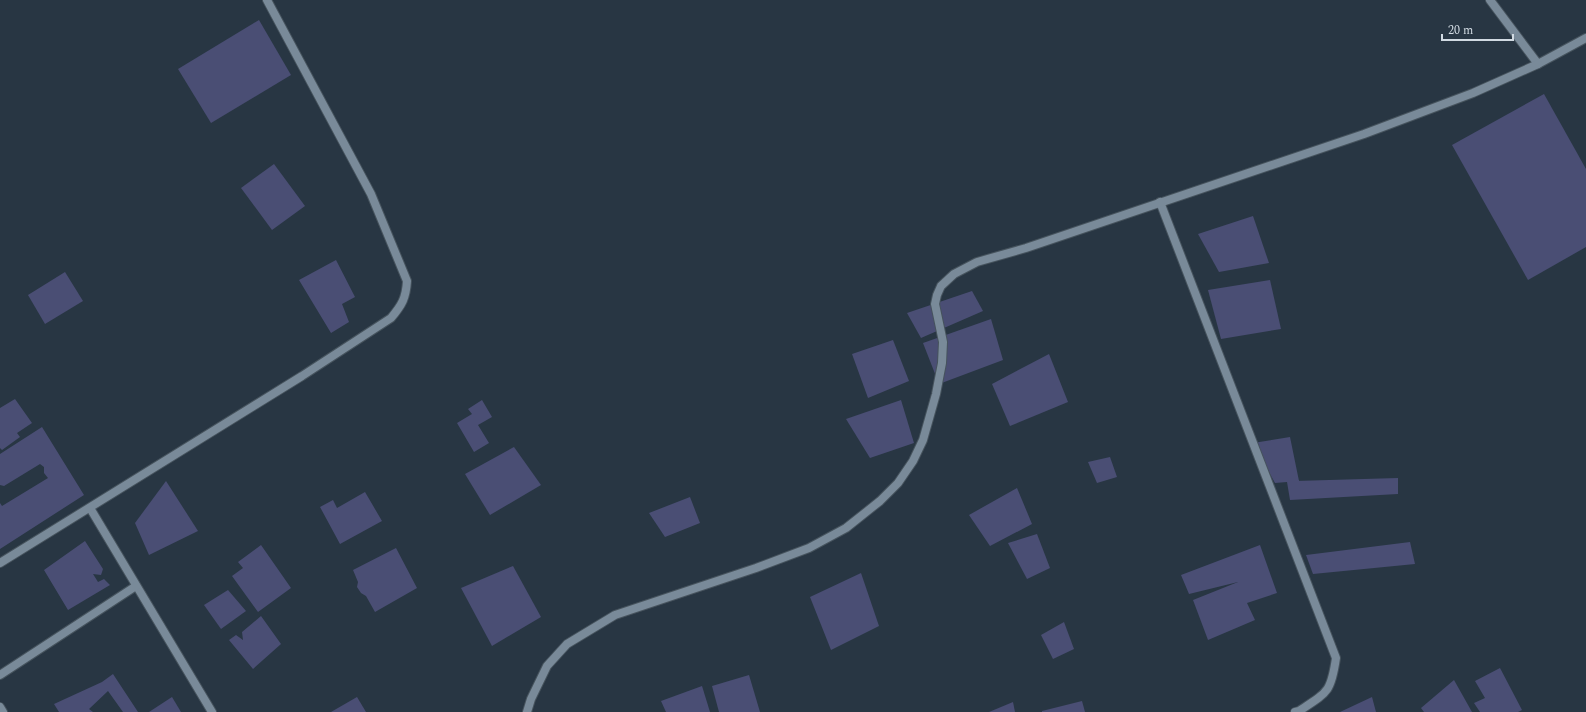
<svg xmlns="http://www.w3.org/2000/svg" width="1586" height="712" font-family="Spectral,serif">
<style>
.building{fill:#4a4e74}
.lines{fill:none;stroke-linecap:round;stroke-linejoin:round}
.street-casing{stroke:#46535d;stroke-width:10}
.street{stroke:#798a99;stroke-width:8}
</style>
<rect width="100%" height="100%" fill="#283643"/>
<g class="building">
<path d="M259,20L291,75L211,123L178,69Z"/>
<path d="M1544,94L1586,169V247L1528,280L1452,145Z"/>
<path d="M274,164L305,206L272,230L241,188Z"/>
<path d="M1253,216L1269,263L1219,272L1198,234Z"/>
<path d="M336,260L355,297L342,304L349,322L331,333L299,280Z"/>
<path d="M65,272L83,301L45,324L28,295Z"/>
<path d="M1270,280L1281,329L1221,339L1208,290Z"/>
<path d="M972,291L983,311L921,338L907,313Z"/>
<path d="M991,319L1003,360L939,384L923,343Z"/>
<path d="M893,340L909,381L868,398L852,354Z"/>
<path d="M1049,354L1068,402L1010,426L992,384Z"/>
<path d="M15,399L32,423L17,433L20,437L2,450L0,448V408Z"/>
<path d="M482,400L492,417L478,425L489,443L474,452L457,423L472,414L468,409Z"/>
<path d="M901,400L914,443L870,458L846,419Z"/>
<path d="M42,427L84,495L0,549V503L2,506L48,478L44,473V467L40,464L4,486L0,485V454Z"/>
<path d="M1290,437L1299,481H1295L1398,478V494L1290,500L1287,482L1275,483L1253,443Z"/>
<path d="M514,447L541,485L490,515L465,474Z"/>
<path d="M1110,457L1117,477L1097,483L1088,462Z"/>
<path d="M166,481L198,531L149,555L135,523Z"/>
<path d="M1017,488L1032,524L990,546L969,515Z"/>
<path d="M365,492L382,521L340,544L320,507L333,500L337,508Z"/>
<path d="M690,497L700,523L665,537L649,513Z"/>
<path d="M1037,534L1050,568L1027,579L1008,543Z"/>
<path d="M85,541L103,569L101,575L93,574L98,582L104,579L110,585L68,610L44,570Z"/>
<path d="M1410,542L1415,564L1313,574L1306,555Z"/>
<path d="M261,545L291,588L258,612L232,576L243,568L238,562Z"/>
<path d="M1260,545L1277,593L1247,603L1255,620L1208,640L1193,600L1238,582L1189,594L1181,575Z"/>
<path d="M396,548L417,588L375,612L366,596L361,593L357,587L358,582L353,570Z"/>
<path d="M513,566L541,617L492,646L461,588Z"/>
<path d="M861,573L879,626L831,650L810,597Z"/>
<path d="M228,590L246,611L221,629L204,605Z"/>
<path d="M261,616L281,644L253,669L229,640L236,635L243,640L242,632Z"/>
<path d="M1064,622L1074,649L1053,659L1041,635Z"/>
<path d="M1500,668L1522,710L1518,712H1480L1474,703L1485,698L1475,681Z"/>
<path d="M113,674L138,712H123L108,691L89,709L93,712H59L54,704L102,682Z"/>
<path d="M749,675L760,712H719L712,686Z"/>
<path d="M1454,680L1472,712H1424L1421,708Z"/>
<path d="M702,686L710,712H666L661,701Z"/>
<path d="M172,697L181,712H149Z"/>
<path d="M357,697L366,712H331Z"/>
<path d="M1372,697L1376,712H1340Z"/>
<path d="M1082,701L1085,712H1042V711Z"/>
<path d="M1013,702L1015,712H989Z"/>
</g>
<g class="lines">
<g class="street-casing">
<g id="street">
<path d="M1490,0L1538,64L1586,38"/>
<path d="M1160,202L1336,658C1331,692 1328,692 1299,711L1295,712"/>
<path d="M90,508L212,712"/>
<path d="M0,563L302,376L391,318C402,305 406,298 407,281L371,194L267,0"/>
<path d="M0,675L136,586"/>
<path d="M0,707L3,712"/>
<path d="M527,712L531,699L547,666L567,644L615,615L756,568L809,548L846,528L880,501L898,483L913,461L923,440L936,394L942,363L943,342L935,304L937,295L941,286L954,274L977,262L1026,248L1364,134L1473,93L1538,64"/>
</g>
</g>
<use href="#street" class="street"/>
</g>
<path d="M1442 34v6h71v-6" fill="none" stroke="#d1dae2" stroke-width="2"/>
<text x="1448" y="34" font-size="12" fill="#d1dae2" stroke="#283643" stroke-width="3" paint-order="stroke">20 m</text>
</svg>
